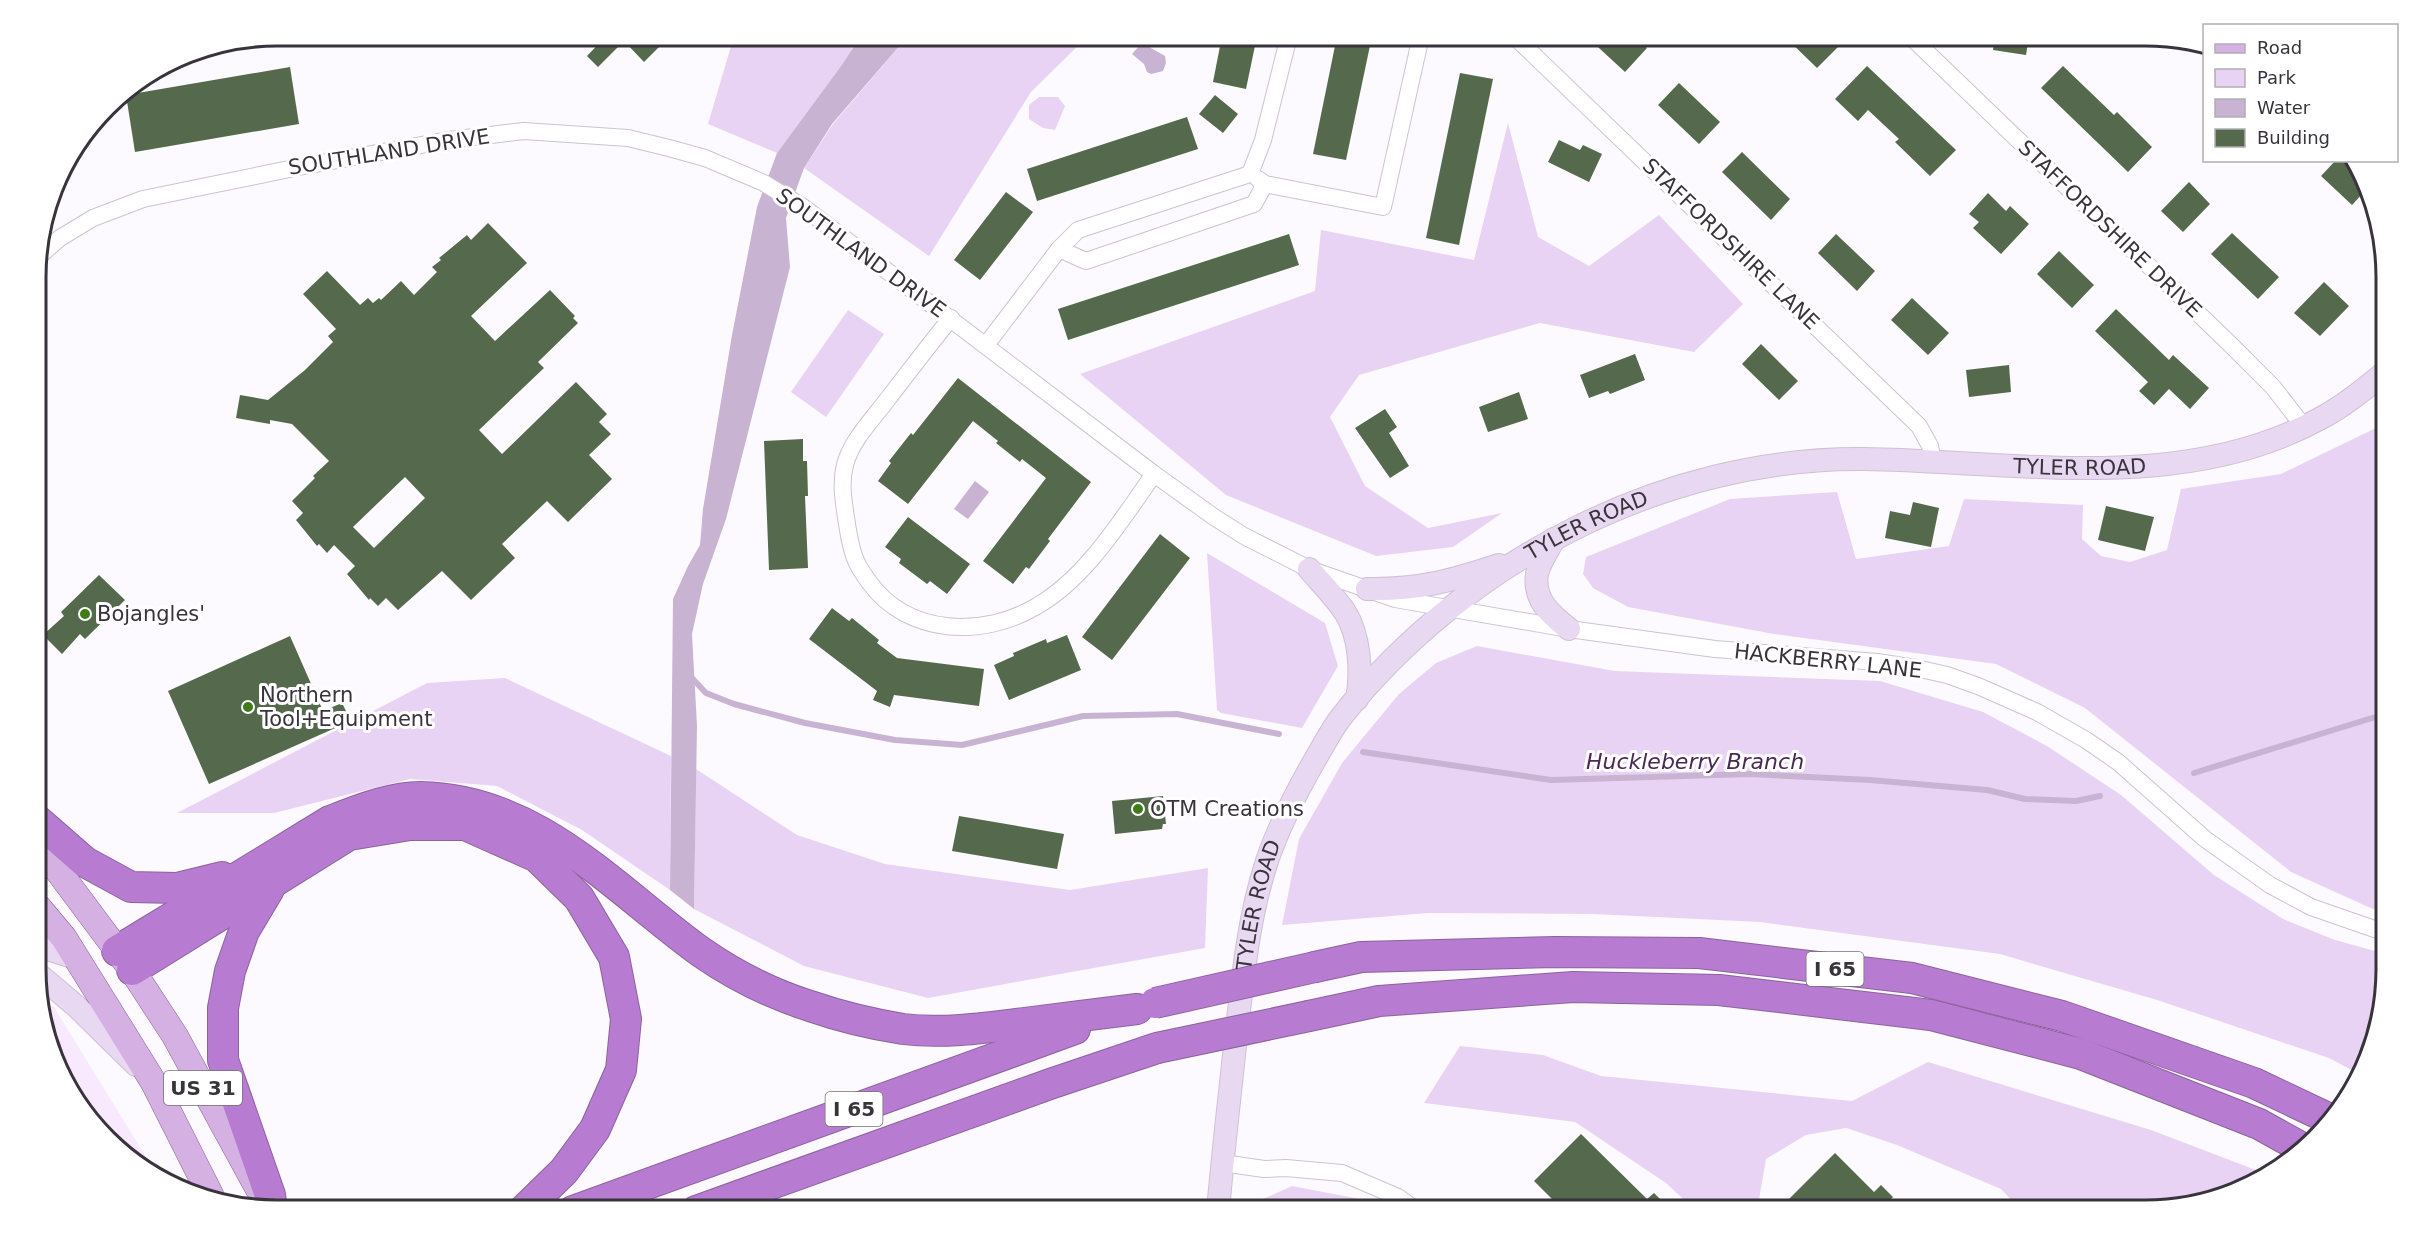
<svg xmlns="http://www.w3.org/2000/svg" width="2422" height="1247" font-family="'DejaVu Sans',sans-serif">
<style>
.built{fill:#f8e9fe}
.green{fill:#e9d3f4}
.water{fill:#c9b3d3}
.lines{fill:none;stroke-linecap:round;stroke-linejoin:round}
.stream{stroke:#c9b3d3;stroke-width:6}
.building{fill:#55694c;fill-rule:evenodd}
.street-casing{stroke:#cec1d4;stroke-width:18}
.secondary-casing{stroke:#cec1d4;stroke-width:24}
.primary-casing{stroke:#8b639d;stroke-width:27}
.highway-casing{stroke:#8b639d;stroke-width:32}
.street{stroke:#fff;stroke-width:16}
.secondary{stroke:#e9d8f1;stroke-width:22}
.primary{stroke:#d4b0e3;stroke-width:26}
.highway{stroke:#b77cd1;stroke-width:30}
.highway-bridge-casing{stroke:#8b639d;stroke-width:32;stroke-linecap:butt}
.highway-bridge{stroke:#b77cd1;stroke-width:30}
.poi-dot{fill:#3f7b16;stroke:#fff;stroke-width:2}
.labels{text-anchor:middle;stroke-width:6;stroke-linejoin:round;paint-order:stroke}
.shield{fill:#fff;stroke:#747176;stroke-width:1.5}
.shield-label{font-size:20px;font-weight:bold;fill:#39343c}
.street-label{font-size:21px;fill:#39343c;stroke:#fff}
.poi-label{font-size:21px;fill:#39343c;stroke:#fff;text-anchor:start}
.water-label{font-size:22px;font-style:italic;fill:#482a54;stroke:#fff}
.rim{fill:none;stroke:#39343c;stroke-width:3}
</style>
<rect width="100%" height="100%" fill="#fcfafe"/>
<path class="built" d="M38,996L54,1007L146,1157V1170L118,1151L77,1104L38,1002Z"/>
<g class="green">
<path d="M734,36H861L841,66L777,153L708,124Z"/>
<path d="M908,36H1088L1031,92L929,256L804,168L833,124Z"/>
<path d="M1039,97H1058L1065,106L1055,130L1043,128L1029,119V105Z"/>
<path d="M1508,123L1538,237L1589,266L1659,215L1743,304L1694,352L1540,323L1359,375L1330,417L1365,486L1428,528L1502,513L1453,547L1376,556L1226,495L1080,374L1315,291L1321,230L1474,260Z"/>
<path d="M848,310L884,334L826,417L791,392Z"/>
<path d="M2380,426L2384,430L2386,915L2291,872L2085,708L1996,664L1774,634L1628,607L1593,588L1583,574L1586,557L1730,499L1837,492L1856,559L1949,546L1964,499L2083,505L2082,539L2101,556L2130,562L2167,550L2181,489L2281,474Z"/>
<path d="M1207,553L1325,623L1338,666L1302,728L1221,713L1217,710Z"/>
<path d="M1477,646L1615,671L1880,681L1983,712L2047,746L2121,795L2214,875L2283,919L2335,940L2386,954V970L2361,1075L2329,1058L2157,1000L2000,954L1760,922L1593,914L1428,913L1282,925L1299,839L1342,763L1399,694L1436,663Z"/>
<path d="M505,678L671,756L670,890L582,830L497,786L410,779L274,813H177L427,683Z"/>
<path d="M696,769L797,835L885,864L1070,890L1208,868L1205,948L928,998L804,966L694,909Z"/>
<path d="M1460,1046L1543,1055L1601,1076L1852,1101L1928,1062L2151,1130L2269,1175L2222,1198L2160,1210L2022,1211L2001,1189L1897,1145L1846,1128L1806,1135L1766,1159L1757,1211H1696L1666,1183L1575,1122L1424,1103Z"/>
<path d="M1292,1186L1370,1201L1388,1211H1261V1200Z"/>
</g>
<g class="water">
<path d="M861,36H908L832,124L804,168L786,218L790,267L726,519L703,584L692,634L697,726L694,909L670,890L673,599L688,566L700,545L703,509L732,335L757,207L777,153L841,66Z"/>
<path d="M1142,43L1165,56L1166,63L1163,71L1151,74L1147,72L1144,64L1132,54Z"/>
<path d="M975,481L989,492L968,519L954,509Z"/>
</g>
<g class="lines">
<g class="stream">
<path d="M690,676L706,693L734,704L805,723L895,740L962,745L1083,716L1177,714L1279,734"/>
<path d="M1363,752L1551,780L1750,774L1870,780L1987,790L2025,799L2076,801L2100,796"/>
<path d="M2194,773L2385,714"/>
</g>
</g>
<g class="building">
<path d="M606,36H670L644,62L624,41L598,67L587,56Z"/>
<path d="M1222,36H1257L1246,89L1213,82Z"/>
<path d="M1337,36H1372L1346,160L1313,154Z"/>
<path d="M1586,36H1633L1647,48L1625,72Z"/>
<path d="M1784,36H1833L1841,44L1817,68Z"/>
<path d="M1995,36H2029L2026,55L1993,50Z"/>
<path d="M1867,66L1956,150L1930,176L1895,142L1899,139L1868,110L1858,121L1835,99Z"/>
<path d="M2063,66L2114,115L2117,112L2152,147L2128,172L2041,88Z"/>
<path d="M290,67L299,124L135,152L126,95Z"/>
<path d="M1460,73L1493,79L1459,245L1426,238Z"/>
<path d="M1679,83L1720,122L1699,144L1658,105Z"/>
<path d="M1215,95L1238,114L1223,133L1199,114Z"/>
<path d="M1187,117L1198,149L1037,201L1027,169Z"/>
<path d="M1559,140L1580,150L1583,145L1602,154L1589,182L1548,162Z"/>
<path d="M1742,152L1790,199L1771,220L1722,172Z"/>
<path d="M2336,160H2352L2364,192L2352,205L2321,176Z"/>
<path d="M2189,182L2210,204L2183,232L2161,211Z"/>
<path d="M1006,192L1033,212L980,280L954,260Z"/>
<path d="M1988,193L2006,211L2010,206L2029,224L2001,254L1973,228L1979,222L1969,214Z"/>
<path d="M488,223L527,263L471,316L495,341L550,290L575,316L573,318L578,323L538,362L544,368L479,430L502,454L576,382L607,414L599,422L611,434L589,455L612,479L568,522L547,501L502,544L515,558L471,600L442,571L398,610L386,598L378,606L370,598L369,600L347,574L355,566L334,545L327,553L319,544L317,546L296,520L303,513L292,501L315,478L313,476L329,461L292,424L270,420V424L236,418L240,395L268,400L305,370L333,342L328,336L336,329L303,294L327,271L360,305L368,298L373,303L379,298L381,300L401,281L414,295L437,272L432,267L441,260L439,258L467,235L471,240ZM405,477L425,498L374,548L353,527Z"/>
<path d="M2232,233L2279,277L2258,299L2211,254Z"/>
<path d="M1289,234L1299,265L1068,340L1058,309Z"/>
<path d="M1836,234L1875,271L1857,291L1818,253Z"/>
<path d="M2059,251L2094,285L2072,308L2037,274Z"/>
<path d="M2324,282L2349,306L2320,336L2294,313Z"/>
<path d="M1912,298L1949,333L1928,355L1891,320Z"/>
<path d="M2116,309L2169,360L2173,355L2209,388L2190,409L2169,389L2154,405L2139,391L2148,382L2095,331Z"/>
<path d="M1761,344L1798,381L1779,400L1742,364Z"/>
<path d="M1635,354L1645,380L1610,394L1608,391L1589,398L1580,375Z"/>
<path d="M2009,365L2011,392L1969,397L1966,370Z"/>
<path d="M958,378L1091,482L1048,539L1050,541L1029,569L1026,567L1013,584L983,561L1046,478L1022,459L1020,462L996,443L998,441L973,421L908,504L878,481L891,463L889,461L911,433L913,435Z"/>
<path d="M1519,392L1528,419L1488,432L1479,407Z"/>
<path d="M1385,409L1397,427L1389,433L1409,466L1390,478L1355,428Z"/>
<path d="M803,439V461H807L808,496H805L808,568L769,570L764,441Z"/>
<path d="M1913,502L1939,508L1931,547L1885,538L1890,511L1910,515Z"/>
<path d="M2106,506L2154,517L2145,551L2098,540Z"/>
<path d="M908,517L970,564L947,594L930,581L927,584L899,563L901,559L885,547Z"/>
<path d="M1160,534L1190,558L1112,660L1082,637Z"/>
<path d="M99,575L125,600L85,639L80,634L62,654L43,635L64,616L61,612Z"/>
<path d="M832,608L849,621L852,618L879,640L877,643L897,658L984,669L979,706L894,695L890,707L873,700L877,691L809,639Z"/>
<path d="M1067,635L1081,670L1009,700L994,665L1014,656L1013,653L1046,639L1047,643Z"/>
<path d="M290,636L323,711L342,703L351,721L209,784L168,691Z"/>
<path d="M1163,796L1166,824H1163L1162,829L1115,834L1112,801Z"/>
<path d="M959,816L1064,834L1057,869L952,851Z"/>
<path d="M1581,1134L1647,1199L1654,1193L1672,1211H1547L1553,1204L1551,1202L1553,1200L1534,1181Z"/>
<path d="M1835,1153L1874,1192L1881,1185L1893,1197L1880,1211H1777Z"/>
</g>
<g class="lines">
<g class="street-casing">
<g id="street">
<path d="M1514,36L1919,426L1930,446L1933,461"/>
<path d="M1910,36L2231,345L2273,387L2304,427"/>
<path d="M1250,174L1078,230L1059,249L1086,261L1254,204L1265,184"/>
<path d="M1250,174L1263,140L1289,36"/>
<path d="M1258,179L1265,184L1383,207L1421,36"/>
<path d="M38,257L60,238L93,218L143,199L299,167L449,140L524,131L628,138L669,148L705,158L764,183L803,207L1154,474L1214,517L1244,536L1309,569L1395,599L1569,629L1715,649L1877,662L1916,668L1947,675L1978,686L2037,712L2086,740L2118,762L2205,839L2270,885L2311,907L2386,933"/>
<path d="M951,318C929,345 908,373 887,400C872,420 851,441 845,465C840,484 844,504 847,524C849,537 851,551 857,563C860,570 865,576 869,582C908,636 984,638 1037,606C1086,578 1122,519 1154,474"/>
<path d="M986,345L1059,249"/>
<path d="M1222,1163L1264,1169L1286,1168L1342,1173L1398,1197L1417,1211"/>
</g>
</g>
<g class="secondary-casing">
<g id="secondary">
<path d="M1554,539C1549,549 1539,563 1537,574C1533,600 1551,615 1569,629"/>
<path d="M1309,569C1321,583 1335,597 1345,612C1360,636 1362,672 1357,699"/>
<path d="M1367,589C1418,590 1451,581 1499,565"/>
<path d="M38,946L76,958"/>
<path d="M38,974L76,1006L136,1065"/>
<path id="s1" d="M1218,1211C1223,1152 1230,1094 1236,1036C1243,978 1248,920 1266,864C1279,824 1299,787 1320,751C1327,739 1334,726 1342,716C1465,561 1665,457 1864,459C2016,461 2184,495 2323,417C2345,405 2365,389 2384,373"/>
</g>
</g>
<g class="primary-casing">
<g id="primary">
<path d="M38,844L132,970L175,1036L258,1188"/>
<path d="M38,907L64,938L154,1083L211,1196"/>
</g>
</g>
<g class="highway-casing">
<g id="highway">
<path d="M38,821L85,862L131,887L177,888L222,877"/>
<path d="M269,889L244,931L230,971L223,1008V1060L270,1195L272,1210"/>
<path d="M117,951L330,821C359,810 390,797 421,797C537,799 614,889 701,952C734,975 772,994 810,1006C839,1016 872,1024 903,1029C942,1034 985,1028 1024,1023C1062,1018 1099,1014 1137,1009"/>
<path d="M1315,967L1361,957L1555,952L1699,953L1912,978L2062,1016L2254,1083L2332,1120"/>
<path d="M132,970L349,835L410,825H465L537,857L579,898L614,957L626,1019L621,1070L595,1129L564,1171L523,1211"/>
<path d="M1309,1016L1379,1001L1573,987L1719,990L1931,1015L2081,1054L2259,1124L2304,1149"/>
<path d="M573,1211L1075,1029"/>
<path d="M696,1211L1050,1084L1157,1048"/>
</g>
</g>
<use href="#street" class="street"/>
<use href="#secondary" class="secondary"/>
<use href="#primary" class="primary"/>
<use href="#highway" class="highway"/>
<g class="highway-bridge-casing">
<g id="highway-bridge">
<path d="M1155,1003L1315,967"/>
<path d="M1157,1048L1309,1016"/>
</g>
</g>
<use href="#highway-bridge" class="highway-bridge"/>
</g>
<g class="poi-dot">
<circle cx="85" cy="614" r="6"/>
<circle cx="248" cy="707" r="6"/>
<circle cx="1138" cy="809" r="6"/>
</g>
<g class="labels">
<g class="shield">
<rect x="1806.5" y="952" width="57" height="34" rx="4.5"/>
<rect x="164" y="1071" width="78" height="34" rx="4.5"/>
<rect x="825.5" y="1092" width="57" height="34" rx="4.5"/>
</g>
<g class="shield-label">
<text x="1835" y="976">I 65</text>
<text x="203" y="1095">US 31</text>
<text x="854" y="1116">I 65</text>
</g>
<g class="street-label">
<text transform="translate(389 152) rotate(-9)" y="7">SOUTHLAND DRIVE</text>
<text transform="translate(2110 229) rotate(44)" y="7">STAFFORDSHIRE DRIVE</text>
<text transform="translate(1731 244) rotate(44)" y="7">STAFFORDSHIRE LANE</text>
<text transform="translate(861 253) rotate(36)" y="7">SOUTHLAND DRIVE</text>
<text dy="7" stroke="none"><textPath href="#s1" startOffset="1335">TYLER ROAD</textPath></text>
<text dy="7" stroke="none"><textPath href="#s1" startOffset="831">TYLER ROAD</textPath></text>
<text transform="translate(1828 661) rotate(6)" y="7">HACKBERRY LANE</text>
<text dy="7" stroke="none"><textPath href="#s1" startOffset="309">TYLER ROAD</textPath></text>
</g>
<g class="poi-label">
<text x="97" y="621">Bojangles'</text>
<text x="260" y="702">Northern<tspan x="260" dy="24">Tool+Equipment</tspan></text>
<text x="1150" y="816">OTM Creations</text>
</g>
<g class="water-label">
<text x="1695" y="769">Huckleberry Branch</text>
</g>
</g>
<path d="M0 0H2422V1247H0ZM277 46H2145A231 231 0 0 1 2376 277V969A231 231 0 0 1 2145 1200H277A231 231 0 0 1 46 969V277A231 231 0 0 1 277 46Z" fill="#fff" fill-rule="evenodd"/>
<path class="rim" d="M277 46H2145A231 231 0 0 1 2376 277V969A231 231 0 0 1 2145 1200H277A231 231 0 0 1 46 969V277A231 231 0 0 1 277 46Z"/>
<rect x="2203" y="24" width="195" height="138" fill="#ffffff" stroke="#b0aeb1" stroke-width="1.5"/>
<rect x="2215" y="44" width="30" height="9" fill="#d4b0e3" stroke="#b0aeb1" stroke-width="1.5"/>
<text x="2257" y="54" font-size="18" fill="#39343c">Road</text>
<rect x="2215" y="69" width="30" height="18" fill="#e9d3f4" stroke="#b0aeb1" stroke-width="1.5"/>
<text x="2257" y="84" font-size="18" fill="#39343c">Park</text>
<rect x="2215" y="99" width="30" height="18" fill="#c9b3d3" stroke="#b0aeb1" stroke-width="1.5"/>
<text x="2257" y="114" font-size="18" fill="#39343c">Water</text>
<rect x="2215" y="129" width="30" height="18" fill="#55694c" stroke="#b0aeb1" stroke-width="1.5"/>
<text x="2257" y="144" font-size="18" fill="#39343c">Building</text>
</svg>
